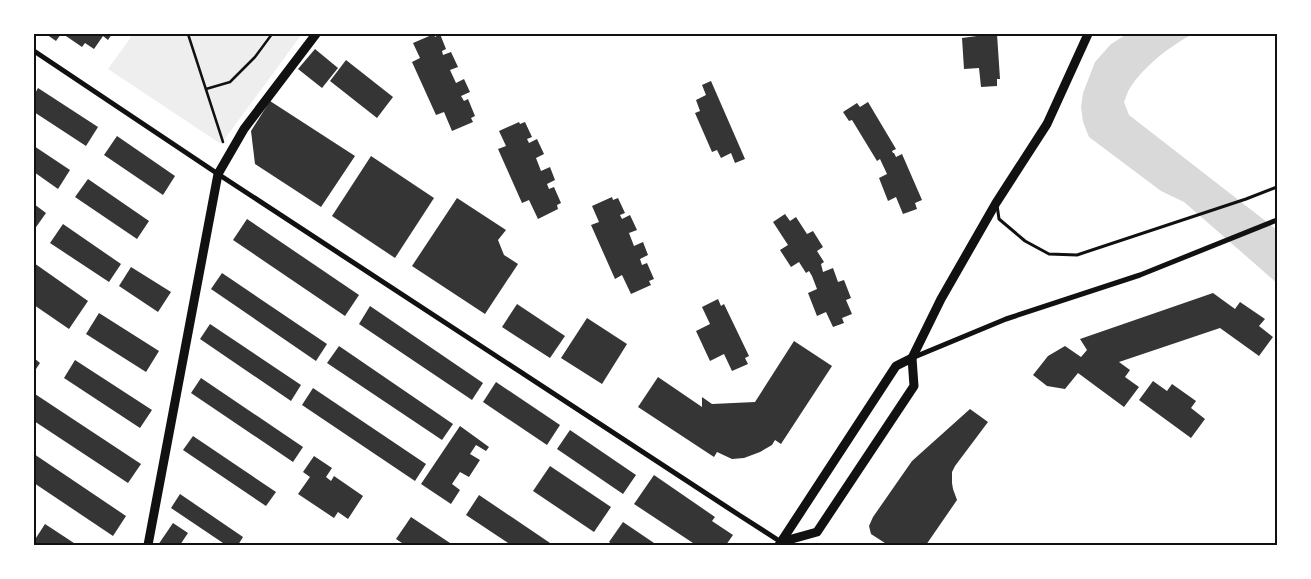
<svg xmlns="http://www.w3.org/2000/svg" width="1311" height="579" font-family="'Noto Serif',serif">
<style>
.green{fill:#eee}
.water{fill:#d9d9d9}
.building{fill:#353535}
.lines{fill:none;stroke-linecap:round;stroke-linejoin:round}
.path{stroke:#111;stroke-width:2.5}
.service{stroke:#111;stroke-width:3}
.minor{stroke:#111;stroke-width:5}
.tertiary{stroke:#111;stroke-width:9}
.neatline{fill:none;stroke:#111;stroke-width:2}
</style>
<rect width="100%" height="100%" fill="#fff"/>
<path class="green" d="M127,34H302L221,144L108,69L131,37Z"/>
<path class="water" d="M1127,34H1193C1170,46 1144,66 1130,88C1127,92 1126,98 1124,102L1129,115L1277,230V283L1184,202L1161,191L1089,137L1083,122L1081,107L1083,93L1095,62L1111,44Z"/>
<g class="building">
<path d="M46,34H61L56,41Z"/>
<path d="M63,34H112L108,40L103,36L94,49L85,43L82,47Z"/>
<path d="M434,34L435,37L440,34L446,49L442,51L443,55L451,52L458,67L450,70L456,83L464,79L470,92L461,96L464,101L468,99L475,116L471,118L473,122L452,131L444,112L436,115L412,62L420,58L413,43Z"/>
<path d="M977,34H997L1000,79H997V86L981,87L979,68L964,69L962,38L977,36Z"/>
<path d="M315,49L338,68L322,88L298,69Z"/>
<path d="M346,60L393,97L377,118L330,81Z"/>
<path d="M711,81L745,159L735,163L731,153L721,158L717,150L712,152L695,113L700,111L696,100L706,95L702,85Z"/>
<path d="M38,88L98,127L86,146L34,112V95Z"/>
<path d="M270,101L355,156L321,207L255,164L251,131Z"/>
<path d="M868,102L896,149L892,151L893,153H894L896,157L902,154L922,200L915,203L917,209L903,214L896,197L888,201L879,178L887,174L880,159L877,161L852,120L849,121L843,112L857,103L860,107Z"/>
<path d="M519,122L520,124L525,122L532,137L527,139L529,143L537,139L544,154L536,158L541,171L550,167L555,180L547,184L549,189L554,187L561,203L557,205L558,209L538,219L529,200L522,203L498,149L506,146L499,131Z"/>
<path d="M117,136L175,176L163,195L104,155Z"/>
<path d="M34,146L70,170L58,189L34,172Z"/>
<path d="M371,156L434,198L395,258L332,216Z"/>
<path d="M88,179L149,221L137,239L75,197Z"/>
<path d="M612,197L613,200L618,198L625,213L620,215L622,219L630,215L637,230L629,233L634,246L643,242L648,255L640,259L642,265L647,263L654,279L649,281L651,285L631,294L622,275L615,279L591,225L599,222L592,206Z"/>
<path d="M457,198L506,230L498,240L504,255L518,264L485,314L412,266Z"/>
<path d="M34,204L46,213L34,230Z"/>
<path d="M785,214L790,221L796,217L807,234L813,231L823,247L817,251L824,262L821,264L823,272L833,268L838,282L844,280L851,298L846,300L852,314L842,318L844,323L833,327L826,312L817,316L808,293L817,289L812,276L809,271L806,273L799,262L791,267L780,250L788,245L773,222Z"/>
<path d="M247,219L359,295L345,316L233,240Z"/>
<path d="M63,224L121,264L109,282L50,243Z"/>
<path d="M34,263L88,301L69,329L34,305Z"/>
<path d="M131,267L171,292L158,312L119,286Z"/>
<path d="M222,273L327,344L316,361L211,289Z"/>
<path d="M1213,293L1235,309L1240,302L1265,319L1259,326L1273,337L1259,356L1220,328L1119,362L1130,370L1125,377L1139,387L1124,407L1078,373L1065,389L1047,386L1033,375L1048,356L1065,346L1081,357L1087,350L1080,339Z"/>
<path d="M718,299L721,306L724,304L749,356L745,358L748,364L732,371L724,354L710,361L696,331L710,324L702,307Z"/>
<path d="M517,304L565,336L550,358L502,327Z"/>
<path d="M370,306L483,383L472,400L359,324Z"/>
<path d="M99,313L159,351L146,372L86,334Z"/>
<path d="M587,318L627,344L602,384L561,358Z"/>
<path d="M210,324L301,385L291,401L200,339Z"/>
<path d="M794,341L832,366L781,444L775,440L772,445L760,452L744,458L732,459L717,452L714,457L638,407L658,377L702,407V397L712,404L755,402Z"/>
<path d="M339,346L453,424L442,440L327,363Z"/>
<path d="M34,358L40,363L34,372Z"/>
<path d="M75,360L152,410L140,428L64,378Z"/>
<path d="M201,378L303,447L293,462L191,393Z"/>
<path d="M1153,381L1167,391L1172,384L1196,401L1191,408L1205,419L1191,438L1139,400Z"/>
<path d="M496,382L560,425L547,445L483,402Z"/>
<path d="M313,388L426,464L415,481L302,405Z"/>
<path d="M35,394L141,464L128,483L34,421V395Z"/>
<path d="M970,409L988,422L955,466L952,472V483L953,489L957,500L926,545H888L871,534L869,526L873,517L912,461Z"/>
<path d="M460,426L489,447L486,451L476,445L470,454L480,460L469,477L460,472L452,484L460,490L451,504L421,484Z"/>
<path d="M570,430L636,475L623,494L557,449Z"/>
<path d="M193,436L276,492L266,506L183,450Z"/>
<path d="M34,454L126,516L113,536L34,483Z"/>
<path d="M314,456L332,468L326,477L331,481L334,476L363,496L348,519L338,512L334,518L298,494L310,477L303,472Z"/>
<path d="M550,466L611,507L594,532L533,491Z"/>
<path d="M654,475L715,517L712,521L733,535L726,545H696L634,504Z"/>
<path d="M180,494L243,537L238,545H226L171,508Z"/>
<path d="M479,495L553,545H511L466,515Z"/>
<path d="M411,517L453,545H405L396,539Z"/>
<path d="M623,522L657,545H613L609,542Z"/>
<path d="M173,523L188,533L180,545H158Z"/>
<path d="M45,524L77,545H34V541Z"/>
</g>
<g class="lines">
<g class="path">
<path d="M188,34L223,142"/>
<path d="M206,89L230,82L255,57L272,34"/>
</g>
<path class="service" d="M997,205L999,219L1025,241L1049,254L1077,255L1246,199L1277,187"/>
<g class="minor">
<path d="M34,51L218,174L739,515L781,542L789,545"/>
<path d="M912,358L1006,319L1140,275L1277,220"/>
</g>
<g class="tertiary">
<path d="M781,542L896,366L912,358"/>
<path d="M148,545L218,174L244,129L316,34"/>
<path d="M779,545L781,542L817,532L914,386L912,358L941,299L996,203L1047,124L1088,34"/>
</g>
</g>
<rect width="1311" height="579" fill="none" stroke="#ffffff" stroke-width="70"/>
<rect x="35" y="35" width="1241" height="509" class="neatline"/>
</svg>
